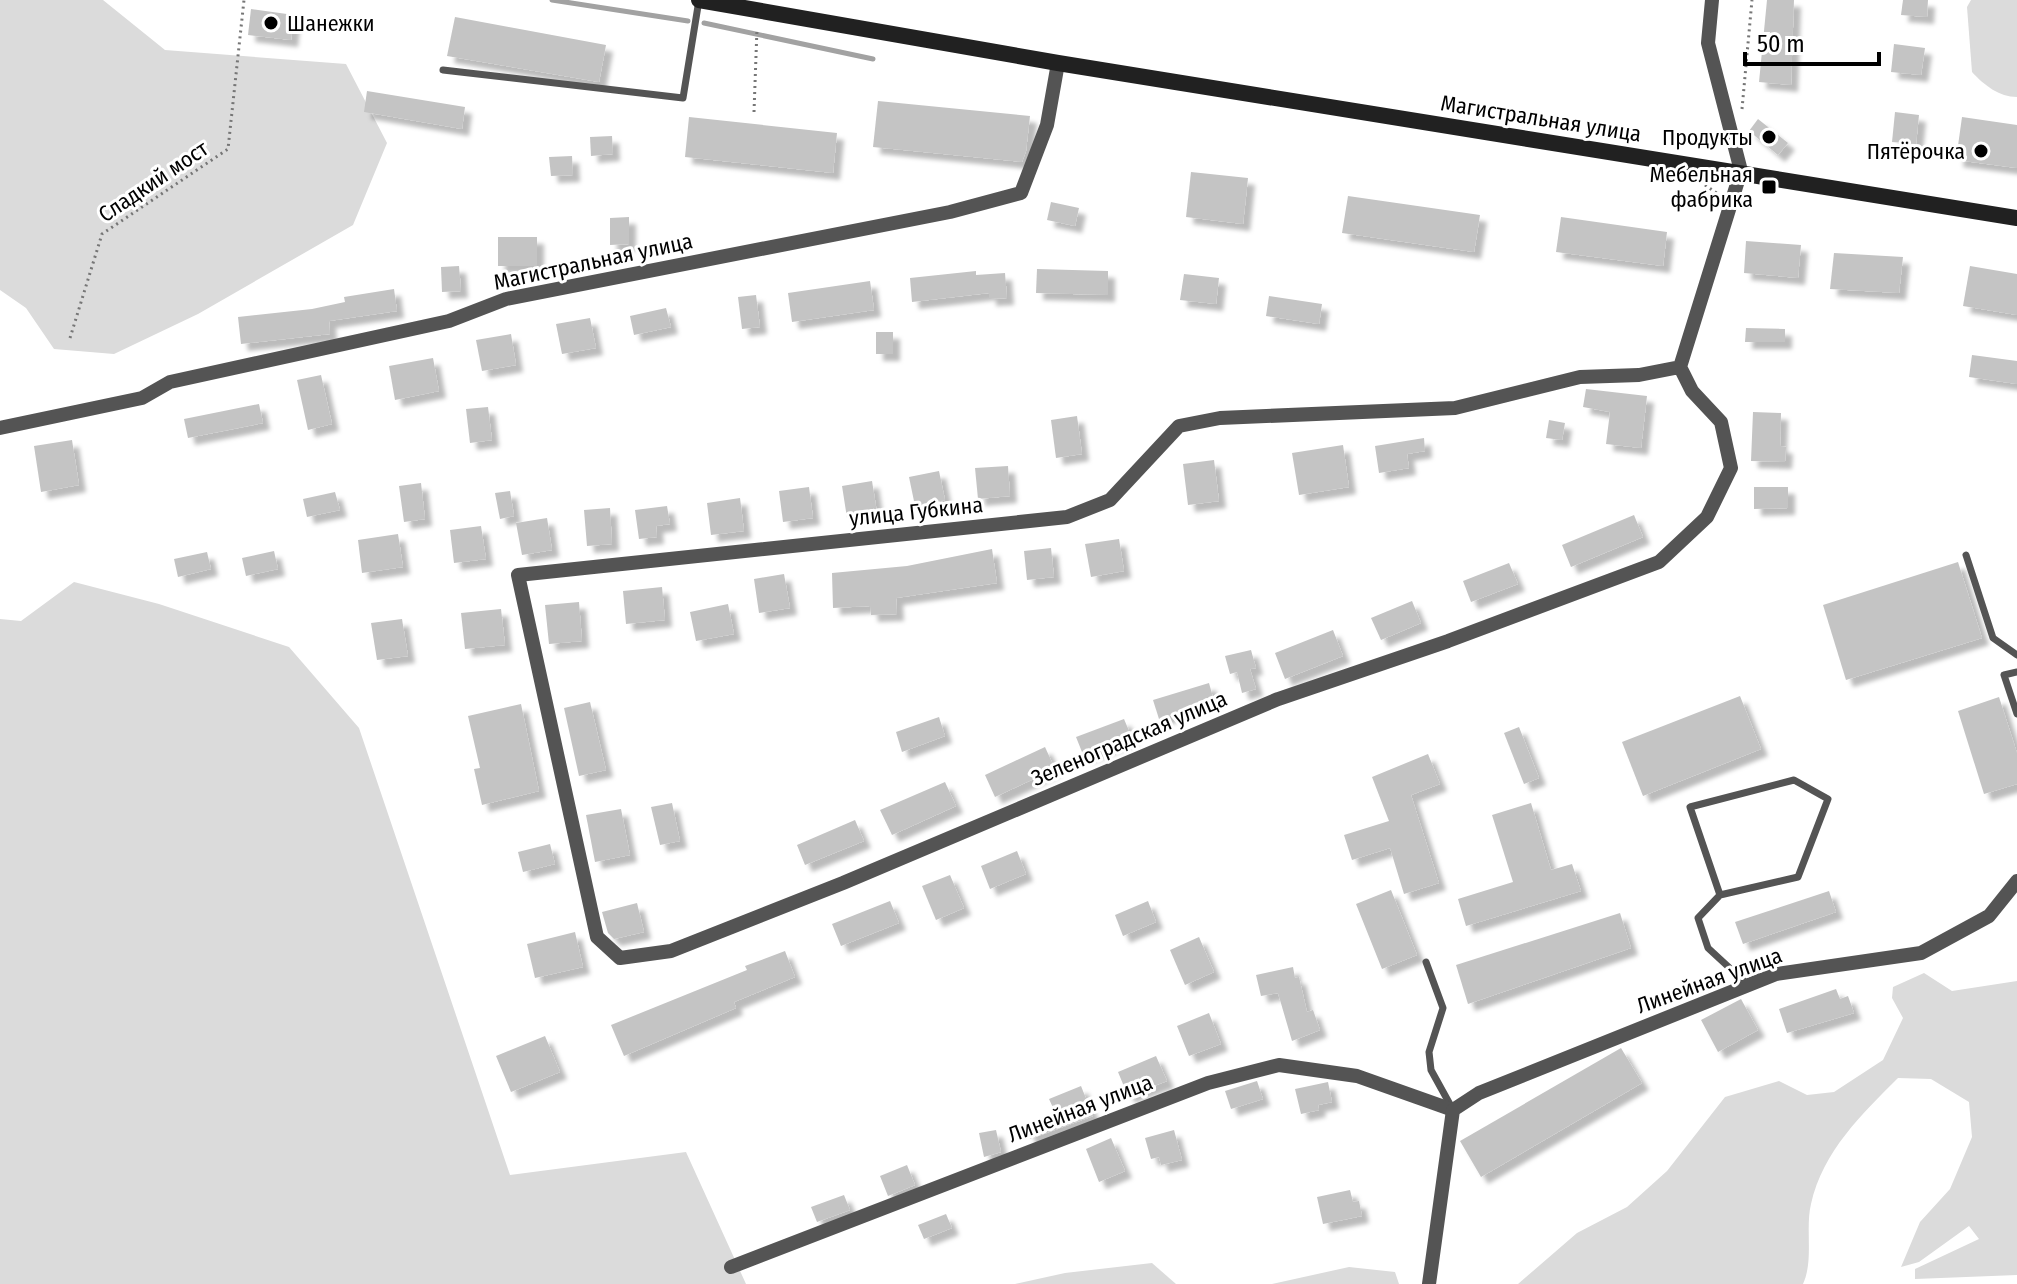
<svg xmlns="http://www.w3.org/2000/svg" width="2017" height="1284" font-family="'Fira Sans Condensed',sans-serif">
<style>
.green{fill:#dbdbdb}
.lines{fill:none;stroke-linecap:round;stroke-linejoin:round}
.stream{stroke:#a2a2a2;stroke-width:5}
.building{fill:#c4c4c4;filter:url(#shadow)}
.path{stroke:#767676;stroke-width:3;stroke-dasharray:2 4;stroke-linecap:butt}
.service{stroke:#545454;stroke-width:7}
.minor{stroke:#545454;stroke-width:14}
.secondary{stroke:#212121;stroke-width:16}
.poi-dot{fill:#000;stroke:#fff;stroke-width:3}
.labels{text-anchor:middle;stroke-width:6;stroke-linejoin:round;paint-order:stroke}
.poi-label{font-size:22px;fill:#000;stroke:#fff;text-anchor:end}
.street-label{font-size:22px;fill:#000;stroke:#fff}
</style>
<defs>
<filter id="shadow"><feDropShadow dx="7" dy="7" stdDeviation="2" flood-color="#0004"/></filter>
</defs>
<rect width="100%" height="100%" fill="#fff"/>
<g class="green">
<path d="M0,0H103L165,50L346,64L387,143L353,225L198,314L114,354L54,349L26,308L0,290Z"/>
<path d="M1971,0H2017V97C1999,97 1984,85 1972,72L1967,7Z"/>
<path d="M74,582L159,604L289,647L359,728L510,1175L686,1152L746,1284H0V619L21,621Z"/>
<path d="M1924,973L1952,991L2017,981V1275L1915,1279V1269L1979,1239L1969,1226L1919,1262L1901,1267L1920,1222L1950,1189L1972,1137L1969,1102L1931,1079L1898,1078C1862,1114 1823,1151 1811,1204C1805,1229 1814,1260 1803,1284H1518L1577,1233L1627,1207L1667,1171L1725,1097L1779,1081L1807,1095L1834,1092L1883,1060L1903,1018L1892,998L1893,987Z"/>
<path d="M1152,1263L1176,1284H1015L1065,1273Z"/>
<path d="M1349,1267L1395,1272L1399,1284H1272Z"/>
</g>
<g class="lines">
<g class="stream">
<path d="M552,0L688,21"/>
<path d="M704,23L873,59"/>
</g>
</g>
<g class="building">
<path d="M1767,0H1794L1791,85L1759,82Z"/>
<path d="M1903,0H1928L1927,17L1901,15Z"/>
<path d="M251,9L294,15L291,40L248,35Z"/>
<path d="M455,17L606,45L599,82L447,56Z"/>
<path d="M1894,44L1925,48L1921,75L1891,72Z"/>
<path d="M367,91L465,107L462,129L364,112Z"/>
<path d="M878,101L1030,116L1026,151L1022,162L873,147Z"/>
<path d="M1895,112L1919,115L1916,144L1892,142Z"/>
<path d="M689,117L837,133L833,173L685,157Z"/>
<path d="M1962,117L2017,125V168L1956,160Z"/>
<path d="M1758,119L1788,143L1778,155L1749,131Z"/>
<path d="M612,136L613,154L591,156L590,137Z"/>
<path d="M572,156L573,175L551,176L549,157Z"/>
<path d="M1191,172L1248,178L1243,224L1186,217Z"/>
<path d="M1348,196L1480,215L1474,252L1342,233Z"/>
<path d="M1051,202L1079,208L1075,226L1047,220Z"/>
<path d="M629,217V244L610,245V218Z"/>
<path d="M1561,217L1667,232L1663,266L1556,252Z"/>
<rect x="498" y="237" width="39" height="29"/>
<path d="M1746,241L1801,245L1798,278L1744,273Z"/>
<path d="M1834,253L1903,257L1899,293L1830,289Z"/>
<path d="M459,266L461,291L442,292L441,267Z"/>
<path d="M1970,266L2017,274V315L1963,306Z"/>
<path d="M1037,269L1108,271V295L1036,293Z"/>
<path d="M976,271V275L1005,273L1007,298L989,299V293L912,302L910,278Z"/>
<path d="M1184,274L1219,278L1216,304L1180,300Z"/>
<path d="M870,281L874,310L792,322L788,293Z"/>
<path d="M394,289L397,311L329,321L330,334L241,344L238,317L312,309L345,302L344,297Z"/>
<path d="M756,295L760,327L742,329L738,297Z"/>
<path d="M1269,296L1322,304L1319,324L1266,316Z"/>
<path d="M666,308L671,327L634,335L630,316Z"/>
<path d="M590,318L596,348L562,354L556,324Z"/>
<path d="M1746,328L1785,329V342H1745Z"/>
<rect x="876" y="332" width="17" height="22"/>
<path d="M511,334L516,365L482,371L476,340Z"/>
<path d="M1972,355L2017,361V384L1969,377Z"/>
<path d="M433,358L439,391L395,400L389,366Z"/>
<path d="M321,375L332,424L308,430L297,380Z"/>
<path d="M1586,389L1647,396L1641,448L1606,444L1610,412L1583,407Z"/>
<path d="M259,404L263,423L188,438L184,419Z"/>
<path d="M488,407L492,440L470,443L466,409Z"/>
<path d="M1753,412L1781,413L1780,446L1786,447L1785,462L1751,461Z"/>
<path d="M1077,416L1082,454L1056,458L1051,420Z"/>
<path d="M1549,420L1565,423L1562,440L1546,438Z"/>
<path d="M1424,438L1425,451L1407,454L1409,468L1379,473L1375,446Z"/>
<path d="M72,440L79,485L41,492L34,446Z"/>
<path d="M1343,445L1349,487L1299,495L1292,453Z"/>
<path d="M1214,460L1219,501L1188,505L1183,464Z"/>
<path d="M1008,466L1010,496L978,499L975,468Z"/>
<path d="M939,471L945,500L915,506L909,477Z"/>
<path d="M872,481L877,513L847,518L842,486Z"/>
<path d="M421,483L425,519L404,522L399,486Z"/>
<path d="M809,487L813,518L783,522L779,491Z"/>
<path d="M1754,487H1788V508L1754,509Z"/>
<path d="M510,491L514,516L500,519L495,493Z"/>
<path d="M335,492L340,510L307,517L303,499Z"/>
<path d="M740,498L744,531L711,535L707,503Z"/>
<path d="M667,506L670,524L656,526L657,537L639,539L635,510Z"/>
<path d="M610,508L612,544L587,546L584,510Z"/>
<path d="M1634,515L1643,537L1571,567L1562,545Z"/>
<path d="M547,518L552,550L522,555L516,523Z"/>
<path d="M481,526L486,559L454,563L450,530Z"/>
<path d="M398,534L403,567L362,573L358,540Z"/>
<path d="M1119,539L1124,571L1091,577L1085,544Z"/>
<path d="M1051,548L1054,577L1027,580L1024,551Z"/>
<path d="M992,549L997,583L896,598L897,614L871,615L870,606L833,608L832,573L907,566Z"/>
<path d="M274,551L278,569L246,576L242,558Z"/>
<path d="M207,552L211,569L178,577L174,559Z"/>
<path d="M1958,562L1982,638L1846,680L1823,605Z"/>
<path d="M1509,563L1518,584L1471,602L1463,581Z"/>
<path d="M784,574L790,608L759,613L754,579Z"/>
<path d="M662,587L665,620L626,624L623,591Z"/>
<path d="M1412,601L1421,623L1381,640L1371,618Z"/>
<path d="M579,602L582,641L549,644L545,605Z"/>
<path d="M728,604L734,634L696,641L690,612Z"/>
<path d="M501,609L505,645L465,649L461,613Z"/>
<path d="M402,619L408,656L377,660L371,623Z"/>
<path d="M1333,630L1343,656L1285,679L1275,653Z"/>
<path d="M1251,650L1256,668L1250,669L1256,689L1242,693L1237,672L1230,674L1225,656Z"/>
<path d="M1209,683L1214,701L1159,719L1153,700Z"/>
<path d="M1740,696L1761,749L1643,796L1622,742Z"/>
<path d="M1999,697L2017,753V784L1984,794L1958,711Z"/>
<path d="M590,702L606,770L579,776L564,708Z"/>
<path d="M521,704L539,791L482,805L474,769L480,768L468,716Z"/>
<path d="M939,717L945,736L902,752L896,732Z"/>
<path d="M1124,719L1132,738L1084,757L1076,737Z"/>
<path d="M1519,727L1539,778L1524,784L1504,733Z"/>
<path d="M1045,747L1055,769L995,797L985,775Z"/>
<path d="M1428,754L1440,784L1411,795L1439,883L1404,894L1390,848L1352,860L1344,835L1389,821L1372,777Z"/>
<path d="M945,782L956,806L892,835L880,810Z"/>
<path d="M672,803L680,841L660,845L651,807Z"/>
<path d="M1531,803L1551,870L1572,864L1581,891L1466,926L1458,899L1513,882L1492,815Z"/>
<path d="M621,809L630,855L595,862L586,815Z"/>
<path d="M855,820L864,841L805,865L797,845Z"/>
<path d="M550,844L555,864L523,872L518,852Z"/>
<path d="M1017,851L1026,874L990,889L981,866Z"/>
<path d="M950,875L964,908L936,920L922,886Z"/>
<path d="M1391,890L1417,955L1382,969L1356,904Z"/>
<path d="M1829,891L1836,912L1743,944L1735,922Z"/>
<path d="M890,901L899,923L841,946L832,924Z"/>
<path d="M1148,901L1156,922L1123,936L1115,915Z"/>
<path d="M637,903L644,932L614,939L608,933L602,912Z"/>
<path d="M1620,913L1631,948L1468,1004L1456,965Z"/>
<path d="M575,932L583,967L535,978L527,944Z"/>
<path d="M1199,937L1214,972L1185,985L1170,950Z"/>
<path d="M785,951L795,977L734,1002L736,1008L624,1056L611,1025L747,970L745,966Z"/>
<path d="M1293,967L1295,978L1299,977L1307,1012L1313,1010L1320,1030L1292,1041L1278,993L1261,996L1256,975Z"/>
<path d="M1836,989L1840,999L1848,996L1854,1013L1787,1033L1779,1009Z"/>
<path d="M1741,999L1758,1030L1718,1052L1701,1020Z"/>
<path d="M1209,1013L1221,1044L1189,1056L1177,1026Z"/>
<path d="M545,1036L560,1072L511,1092L496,1056Z"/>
<path d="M1621,1048L1642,1083L1481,1177L1460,1141Z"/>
<path d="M1156,1056L1167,1081L1128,1096L1118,1072Z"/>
<path d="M1257,1081L1263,1099L1231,1109L1225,1091Z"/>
<path d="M1328,1082L1332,1102L1318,1105L1319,1110L1301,1114L1295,1089Z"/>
<path d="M1081,1086L1093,1116L1030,1139L1024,1124L1055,1112L1049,1099Z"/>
<path d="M996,1130L1001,1152L984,1157L979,1133Z"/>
<path d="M1174,1130L1182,1160L1161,1165L1159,1157L1151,1159L1145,1138Z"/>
<path d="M1111,1138L1125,1171L1099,1182L1086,1149Z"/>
<path d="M907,1165L915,1185L888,1196L880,1176Z"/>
<path d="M1350,1190L1353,1202L1359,1201L1362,1216L1323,1224L1317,1197Z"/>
<path d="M844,1195L850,1210L817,1222L811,1207Z"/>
<path d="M946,1214L952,1228L924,1239L918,1225Z"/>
</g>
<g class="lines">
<g class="path">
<path d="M1742,109L1752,0"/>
<path d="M754,112L757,28"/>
<path d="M1705,185L1718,194"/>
<path d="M70,338L102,234L228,149L244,0"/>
</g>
<g class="service">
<path d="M443,70L683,98L699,0"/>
<path d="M1966,555L1993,638L2017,655"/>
<path d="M2017,672L2004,675L2017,714"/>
<path d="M1720,895L1690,807L1794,780L1828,799L1798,877L1720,895L1698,918L1708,948L1747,984"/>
<path d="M1426,962L1443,1008L1429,1052L1431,1070L1452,1108"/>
</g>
<g class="minor">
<path d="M1680,367L1639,375L1580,377L1455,408L1220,418L1179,426L1110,500L1067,517L518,575L597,937L620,958L671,951L843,883L1278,699L1448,641L1659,562L1707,517L1731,468L1721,422L1692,391L1680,367L1741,171L1708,43L1712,0"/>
<path d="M0,428L142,398L170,382L449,321L506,299L950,212L1021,193L1047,125L1058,63"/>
<path d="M731,1267L1208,1083L1279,1065L1357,1076L1453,1110"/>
<path d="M1429,1284L1453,1110L1479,1093L1776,974L1921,953L1989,916L2017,881"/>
</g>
<path class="secondary" d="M699,0L1058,63L2017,218"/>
</g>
<g class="poi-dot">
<circle cx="271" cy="23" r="8"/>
<circle cx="1769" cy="137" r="8"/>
<circle cx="1981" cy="151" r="8"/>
<rect x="1761" y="179" width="16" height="16" rx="4"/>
</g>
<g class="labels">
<g class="poi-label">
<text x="287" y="31" text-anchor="start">Шанежки</text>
<text x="1753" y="145">Продукты</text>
<text x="1965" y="159">Пятёрочка</text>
<text x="1753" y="182">Мебельная<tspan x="1753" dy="25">фабрика</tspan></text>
</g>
<g class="street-label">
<text transform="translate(1541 118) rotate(9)" y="8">Магистральная улица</text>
<text transform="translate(153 181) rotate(-34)" y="8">Сладкий мост</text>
<text transform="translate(593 261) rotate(-12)" y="8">Магистральная улица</text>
<text transform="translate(916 511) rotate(-6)" y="8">улица Губкина</text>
<text transform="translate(1129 738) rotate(-23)" y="8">Зеленоградская улица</text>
<text transform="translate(1709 980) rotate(-20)" y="8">Линейная улица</text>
<text transform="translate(1080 1108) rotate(-21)" y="8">Линейная улица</text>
</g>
</g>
<path d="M1745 52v12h134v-12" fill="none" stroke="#000000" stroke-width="4"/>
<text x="1757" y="52" font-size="24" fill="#000000" stroke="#ffffff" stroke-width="6" paint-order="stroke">50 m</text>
</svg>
